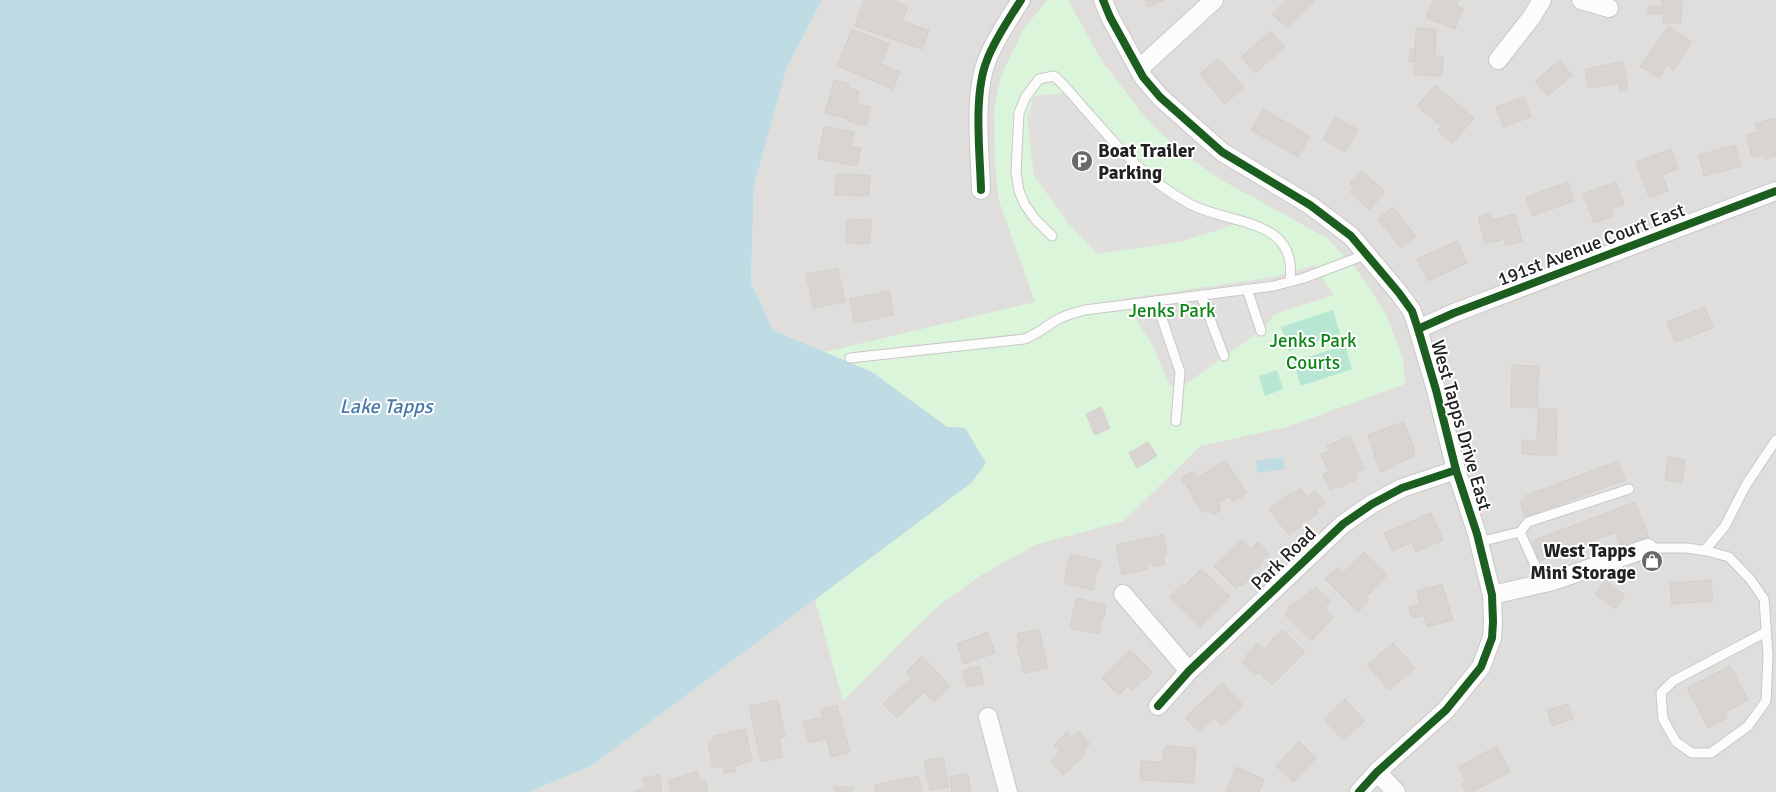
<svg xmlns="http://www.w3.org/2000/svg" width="1776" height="792" font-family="Signika,sans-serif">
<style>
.residential{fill:#dfdedc}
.park{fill:#daf5da}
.pitch{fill:#b7e6d2}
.parking{fill:#e0dfde}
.water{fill:#bfdbe3}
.building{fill:#d7d4d2;stroke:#d3d0cc}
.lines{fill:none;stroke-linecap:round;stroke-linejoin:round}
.service-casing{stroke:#c9c8c7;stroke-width:11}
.minor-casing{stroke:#c9c8c7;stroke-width:20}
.service{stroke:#fdfcfc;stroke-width:9}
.minor{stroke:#fdfcfc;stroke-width:18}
.cycleway-casing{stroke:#fff;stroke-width:11}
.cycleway{stroke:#1b5e20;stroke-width:8}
.labels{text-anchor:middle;stroke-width:4;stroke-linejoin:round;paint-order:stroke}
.poi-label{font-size:19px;font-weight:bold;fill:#222;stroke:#fff;text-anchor:start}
.street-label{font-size:19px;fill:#222;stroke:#fff}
.park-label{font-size:19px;fill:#0c8416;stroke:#fff}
.water-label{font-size:20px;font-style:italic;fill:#4a7aab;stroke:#fff}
</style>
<rect width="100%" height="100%" fill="#f0eeeb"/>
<path class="residential" d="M822,0H1776V792H529L591,766L971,483L872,372L773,330L751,282L754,185L787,67Z"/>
<path class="park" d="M1047,0H1068L1103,63L1147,119L1181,152L1223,181L1327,238L1353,265L1369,287L1387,316L1403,359L1405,384L1287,427L1200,446L1124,521L1035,545L980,576L941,604L913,630L843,701L815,600L971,483L986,463L965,429L947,427L872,372L825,352L1035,302L999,201L995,166L994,109L1001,76L1023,30Z"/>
<g class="pitch">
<path d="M1333,310L1340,334L1289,351L1281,327Z"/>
<path d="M1345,345L1352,369L1301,386L1293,362Z"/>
<path d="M1277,370L1283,389L1265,396L1259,376Z"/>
</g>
<g class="parking">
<path d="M1070,92L1171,194L1243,222L1180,242L1097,254L1070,225L1034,176L1027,119L1034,96Z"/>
<path d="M1316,265L1323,280L1334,295L1275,314L1261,331L1187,383L1170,387L1153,346L1123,299L1274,277Z"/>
</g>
<g class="water">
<path d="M0,0H822L787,67L754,185L751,282L773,330L872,372L947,427L965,428L986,463L971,483L591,766L529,792H0Z"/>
<path d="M1283,457L1285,469L1257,473L1256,461Z"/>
</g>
<g class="building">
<path d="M864,0H892L908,6L902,21L929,30L922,49L855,26Z"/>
<path d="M1145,0H1165L1148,7Z"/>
<path d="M1286,0H1315L1287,28L1272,14Z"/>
<path d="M1433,0H1459L1457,6L1463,8L1455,29L1426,18Z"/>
<path d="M1662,0H1682L1681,23H1663V14H1648V6H1662Z"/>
<path d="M1669,26L1692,42L1674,70L1667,65L1659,78L1640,66Z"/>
<path d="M1416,28L1436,29L1435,56H1443L1442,76L1414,75Z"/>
<path d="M852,29L889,44L881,64L900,72L893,89L837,66Z"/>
<path d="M1271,31L1285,47L1255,73L1241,57Z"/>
<path d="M1410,49H1415L1414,62H1409Z"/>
<path d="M1218,58L1244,87L1225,104L1200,74Z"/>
<path d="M1559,60L1572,75L1548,96L1535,82Z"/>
<path d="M1623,62L1628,90L1620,91L1619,83L1588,88L1585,69Z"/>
<path d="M834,80L849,84L848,88L859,91L856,103L871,107L866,126L847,121L848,119L825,113Z"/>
<path d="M1435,85L1474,118L1453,143L1438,131L1441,126L1417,106Z"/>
<path d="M1524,97L1531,117L1503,127L1496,107Z"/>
<path d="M1263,109L1310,136L1298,157L1251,130Z"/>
<path d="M1335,117L1358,130L1345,152L1323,139Z"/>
<path d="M1775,118L1776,156L1765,159L1763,154L1752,157L1746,135L1758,132L1755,124Z"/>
<path d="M824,126L854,132L851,147L861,148L857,166L818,159Z"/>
<path d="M1735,145L1741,166L1704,176L1699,155Z"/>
<path d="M1671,149L1678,169L1662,175L1668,191L1649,197L1636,162Z"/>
<path d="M1362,171L1385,192L1369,210L1350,192L1354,187L1350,183Z"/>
<path d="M836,174L870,175L869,196L835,195Z"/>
<path d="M1568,182L1574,201L1532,216L1526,197Z"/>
<path d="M1616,182L1624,204L1611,209L1614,216L1594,223L1583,194Z"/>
<path d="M1393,207L1416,236L1401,248L1378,219Z"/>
<path d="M1490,213L1492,220L1515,214L1522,241L1506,245L1504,239L1485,244L1478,217Z"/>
<path d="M847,219L871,220L870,244L846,243Z"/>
<path d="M1457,241L1467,263L1428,281L1417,259Z"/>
<path d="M838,268L845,302L813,308L806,274Z"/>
<path d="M889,291L894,315L854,323L850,299Z"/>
<path d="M1705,307L1713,328L1675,342L1667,322Z"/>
<path d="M1512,365L1539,366L1537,408L1511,407Z"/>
<path d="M1101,407L1110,428L1095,435L1086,414Z"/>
<path d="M1538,408L1557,409L1556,456L1522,454V440L1537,441Z"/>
<path d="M1404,422L1414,448H1413L1415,456L1401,461L1402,462L1394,465V467L1380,472L1368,435Z"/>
<path d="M1350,436L1364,469L1354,474L1357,479L1338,488L1337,486L1330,490L1323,474L1329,472L1321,454L1329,451L1327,446Z"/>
<path d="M1148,442L1157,456L1137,468L1129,453Z"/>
<path d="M1668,457L1685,460L1682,483L1665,480Z"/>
<path d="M1225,460L1247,493L1233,502L1229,496L1218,503L1220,507V511L1215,514L1210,513L1208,510L1204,513L1192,497L1193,496L1181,478L1193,471L1197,478Z"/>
<path d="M1618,461L1625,480L1525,517L1520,502L1526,500L1525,496Z"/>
<path d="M1300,488L1307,497L1315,491L1325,503L1316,510L1318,513L1306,522L1304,521L1301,523L1302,525L1289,535L1269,509L1290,493L1291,495Z"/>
<path d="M1635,502L1649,537L1621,548L1616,532L1539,561L1532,541Z"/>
<path d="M1431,513L1443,540L1416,552L1412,542L1392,551L1384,533Z"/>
<path d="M1163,535L1167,554L1163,555L1165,564L1153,567L1152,562L1147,563L1148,569L1122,575L1116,545Z"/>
<path d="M1242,540L1251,549L1258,542L1269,554L1261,561L1263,563L1248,576L1250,578L1242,586L1240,584L1236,588L1214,566Z"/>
<path d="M1364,552L1387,575L1366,597L1369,600L1358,612L1325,579L1338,567L1343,573Z"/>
<path d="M1070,554L1101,561L1098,572L1093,571L1092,573L1096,574L1093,590L1064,583Z"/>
<path d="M1201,569L1230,596L1200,627L1169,597L1183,583L1185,585Z"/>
<path d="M1606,580L1625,596L1615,609L1595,594Z"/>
<path d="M1711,580L1713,601L1672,604L1670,583Z"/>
<path d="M1442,584L1453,620L1427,627L1424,615L1412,618L1409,607L1420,604L1417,591Z"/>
<path d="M1316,587L1331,601L1324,608L1334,617L1311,641L1285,615L1289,611L1287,609L1294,602L1296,603Z"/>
<path d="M1076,598L1106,605L1104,617L1099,616V618H1102L1099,634L1070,628Z"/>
<path d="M1039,629L1048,668L1024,673L1017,646H1020L1017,634Z"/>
<path d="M1283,630L1305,652L1272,685L1259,672L1255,675L1242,662L1247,657L1246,656L1258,643L1264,649L1272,641L1271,640Z"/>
<path d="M988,632L995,653L964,664L957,644Z"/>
<path d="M1393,643L1415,668L1389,690L1367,665Z"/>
<path d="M1130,650L1152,672L1144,681L1142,679L1132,691L1128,686L1119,695L1102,678Z"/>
<path d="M922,656L950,686L934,702L924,692L897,718L883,704L911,678L906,672Z"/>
<path d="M979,666L984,683L967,687L962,671Z"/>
<path d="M1730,666L1748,700L1724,713L1727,718L1708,728L1687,688Z"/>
<path d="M1222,683L1243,705L1222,726L1214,717L1199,732L1185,718Z"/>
<path d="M1345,699L1365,721L1343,740L1324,719Z"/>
<path d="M778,700L785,737L779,738L783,757L761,762L749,706Z"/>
<path d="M1568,704L1573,719L1552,726L1547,710Z"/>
<path d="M837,705L850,752L831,757L826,738L809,743L803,722L823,717L821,709Z"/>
<path d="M745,729L752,760L735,766L736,771L724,773L723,766L713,768L708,742L714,741L713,736Z"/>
<path d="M1078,731L1090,744L1083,751L1086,754L1063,775L1050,761L1060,752L1054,745L1067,732L1072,737Z"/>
<path d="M1299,741L1316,758L1293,782L1276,766Z"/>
<path d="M1167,746L1196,748L1194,783L1140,780L1141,761L1163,762V751Z"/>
<path d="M1497,746L1510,772L1472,792H1466L1462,784L1466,782L1458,767Z"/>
<path d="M943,757L949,787L930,790L924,761Z"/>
<path d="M1236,767L1264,779L1259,792H1226Z"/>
<path d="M697,771L700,782L706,781L708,792H671L668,781Z"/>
<path d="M968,774L971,792H952L950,777Z"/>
<path d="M659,775L662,792H636V790L646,788L643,778Z"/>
<path d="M918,776L922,792H876L874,785Z"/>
<rect x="835" y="787" width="18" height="5"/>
</g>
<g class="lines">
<g class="service-casing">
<g id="service">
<path d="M1052,236L1035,219L1025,205L1019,191L1016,172L1019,113L1025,98L1039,79L1054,76C1067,87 1078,102 1090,115C1120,150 1148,181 1188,203C1229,226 1298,216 1290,281"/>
<path d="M1247,289L1261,331"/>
<path d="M1201,295L1224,356"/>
<path d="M1156,301L1180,372L1176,421"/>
<path d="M850,358L1024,339C1038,334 1043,328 1055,321C1064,315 1075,313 1085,310L1274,286L1304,278L1367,254"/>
<path d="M1479,542L1520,532"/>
<path d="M1648,548H1687L1707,551L1729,557L1750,579L1764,599L1768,655L1766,701L1748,726L1711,753H1692L1676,742L1663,719L1661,693L1673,681L1766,632"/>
<path d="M1705,550L1725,526L1746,485L1776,440"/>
<path d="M1543,583L1520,532L1528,522L1629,489"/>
</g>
</g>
<g class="minor-casing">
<g id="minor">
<path d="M1103,0L1110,17L1143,77L1160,97L1222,152L1310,205L1351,236L1399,293L1412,311L1418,329L1436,390L1456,470L1477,534L1492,595L1493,622L1492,638L1481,667L1446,710L1377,772L1359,792"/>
<path d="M1581,0L1609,8"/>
<path d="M1498,60L1531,18L1542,0"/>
<path d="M1140,68L1214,0"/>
<path d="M981,190C980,152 973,95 987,60C995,39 1009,19 1021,0"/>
<path d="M1418,329L1454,313L1776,191"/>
<path d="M1123,594L1189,671"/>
<path d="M1492,595L1553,581L1648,548"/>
<path d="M1158,706L1189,671L1343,524L1372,504L1402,488L1456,470"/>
<path d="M988,717L1008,792"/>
<path d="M1377,772L1396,792"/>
</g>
</g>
<use href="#service" class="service"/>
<use href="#minor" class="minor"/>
<g class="cycleway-casing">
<g id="cycleway">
<path d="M1103,0L1110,17L1143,77L1160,97L1222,152L1310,205L1351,236L1399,293L1412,311L1418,329L1436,390L1456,470L1477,534L1492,595L1493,622L1492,638L1481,667L1446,710L1377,772L1359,792"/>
<path d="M981,190C980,152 973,95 987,60C995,39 1009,19 1021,0"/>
<path d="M1418,329L1454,313L1776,191"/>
<path d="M1158,706L1189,671L1343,524L1372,504L1402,488L1456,470"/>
</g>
</g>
<use href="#cycleway" class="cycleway"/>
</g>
<defs>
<g id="parking-disc" transform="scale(1.125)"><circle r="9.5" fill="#6a6968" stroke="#fff"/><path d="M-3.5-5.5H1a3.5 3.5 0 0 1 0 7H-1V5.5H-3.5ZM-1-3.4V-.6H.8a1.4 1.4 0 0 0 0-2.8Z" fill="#fff"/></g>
<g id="shop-disc" transform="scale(1.125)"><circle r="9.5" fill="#6a6968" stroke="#fff"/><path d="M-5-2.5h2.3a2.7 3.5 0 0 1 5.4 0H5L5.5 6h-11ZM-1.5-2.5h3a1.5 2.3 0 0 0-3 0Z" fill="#fff"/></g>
</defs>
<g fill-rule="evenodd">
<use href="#parking-disc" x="1082" y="161"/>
<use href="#shop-disc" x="1652" y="561"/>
</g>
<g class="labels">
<g class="poi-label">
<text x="1098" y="157">Boat Trailer<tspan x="1098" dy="22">Parking</tspan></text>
<text x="1636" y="557" text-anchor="end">West Tapps<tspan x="1636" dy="22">Mini Storage</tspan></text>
</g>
<g class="street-label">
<text transform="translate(1591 244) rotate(-21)" y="7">191st Avenue Court East</text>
<text transform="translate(1462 425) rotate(74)" y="7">West Tapps Drive East</text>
<text transform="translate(1283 558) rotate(-44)" y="7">Park Road</text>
</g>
<g class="park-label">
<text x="1172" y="317">Jenks Park</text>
<text x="1313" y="347">Jenks Park<tspan x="1313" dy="22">Courts</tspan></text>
</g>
<g class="water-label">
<text x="386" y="413">Lake Tapps</text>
</g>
</g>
</svg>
